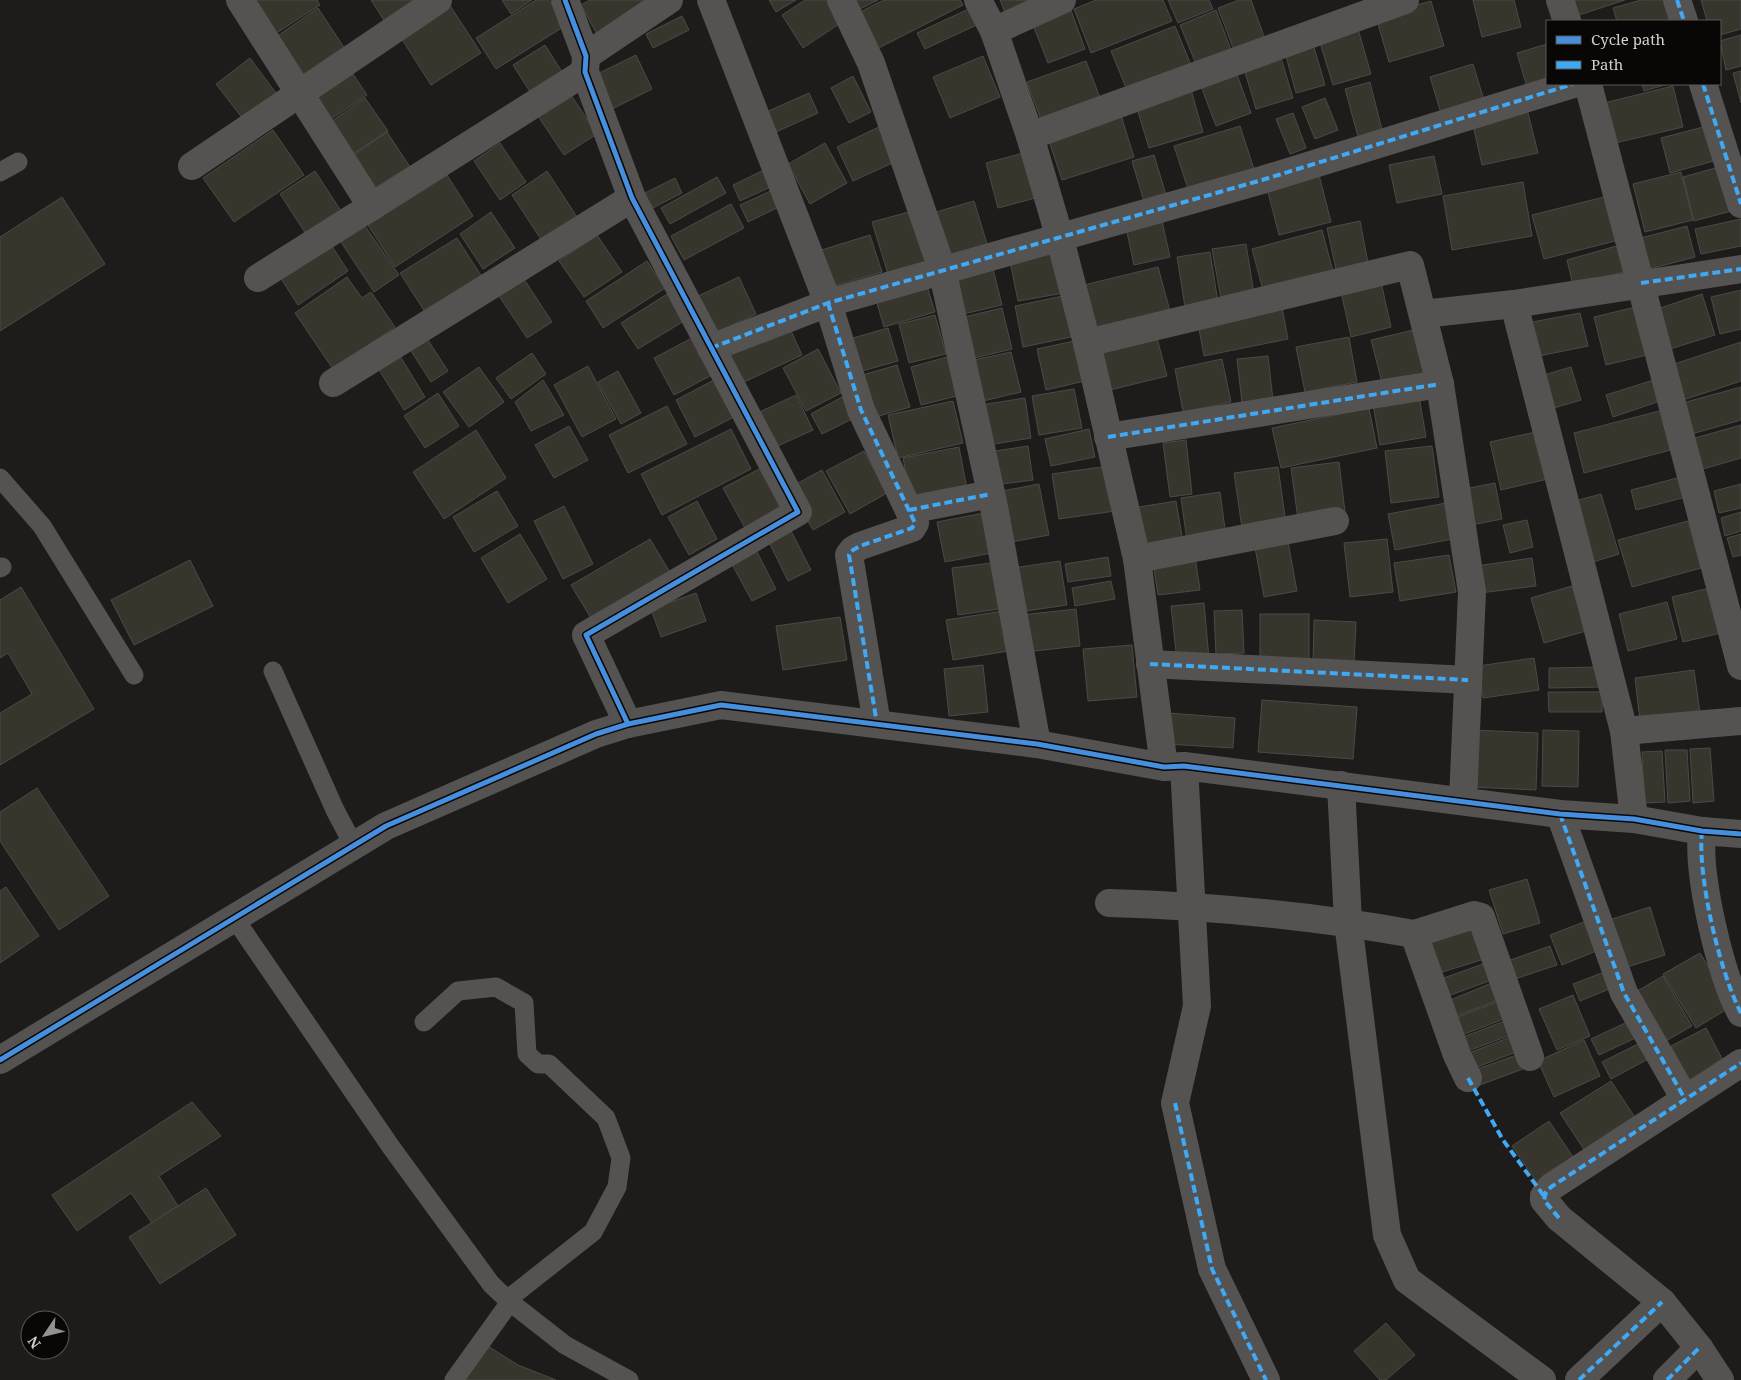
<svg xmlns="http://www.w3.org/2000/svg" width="1741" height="1380" font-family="'Noto Serif',serif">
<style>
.building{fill:#38352d;stroke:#4b4a48}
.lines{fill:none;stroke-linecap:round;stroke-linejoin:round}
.lane{stroke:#545351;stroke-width:19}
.street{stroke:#545351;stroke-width:28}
.quiet{stroke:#3fa9f5;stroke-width:4;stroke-dasharray:8 4;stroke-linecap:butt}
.cycleway-casing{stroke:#080706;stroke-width:8}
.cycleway{stroke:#468fdf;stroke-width:5}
</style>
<rect width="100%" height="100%" fill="#1e1c1a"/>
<g class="building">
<path d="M252,0H317L320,5L275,34Z"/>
<path d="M371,0H417L385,22Z"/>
<path d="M502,0H532L511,14Z"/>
<path d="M536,0H549L565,26L496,69L476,38Z"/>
<path d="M590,0H650L598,36L581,5Z"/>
<path d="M769,0H796L776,12Z"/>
<path d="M805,0H832L845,20L803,48L782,15Z"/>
<path d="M848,0H878L854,12Z"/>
<path d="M884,0H960L963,5L871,52L852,16Z"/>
<path d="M1000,0H1039L1006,15Z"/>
<path d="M1096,0H1163L1172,21L1091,53L1074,9Z"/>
<path d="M1168,0H1209L1213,9L1178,23Z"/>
<path d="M1239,0H1251L1266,42L1235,53L1218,8Z"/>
<path d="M1473,0H1514L1521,27L1482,37Z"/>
<path d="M1574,0H1625L1579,15Z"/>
<path d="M1641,0H1665L1671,21H1617L1613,8Z"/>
<path d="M1701,0H1741V29L1720,35V21H1707Z"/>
<path d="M447,1L481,53L431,85L398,33Z"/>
<path d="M1431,1L1444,46L1389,62L1376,17Z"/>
<path d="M1069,5L1085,49L1048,63L1031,20Z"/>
<path d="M975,6L983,22L925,49L917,33Z"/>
<path d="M318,8L347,52L303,82L273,39Z"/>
<path d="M1216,10L1233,55L1198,69L1180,25Z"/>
<path d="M682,16L689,30L653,48L646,34Z"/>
<path d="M1356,22L1371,74L1333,85L1317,33Z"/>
<path d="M1175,26L1193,70L1129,95L1111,51Z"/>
<path d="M1741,35V66L1726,70L1720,41Z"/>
<path d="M1311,37L1325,85L1296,93L1283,45Z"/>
<path d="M1547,44V84L1528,91L1517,53Z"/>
<path d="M545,45L564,75L532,95L513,65Z"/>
<path d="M1279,51L1293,98L1256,109L1242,62Z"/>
<path d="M636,55L652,89L610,110L593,76Z"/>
<path d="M983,56L1000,97L950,118L933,77Z"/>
<path d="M250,58L276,93L243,119L216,84Z"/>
<path d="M1086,61L1102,103L1043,125L1027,82Z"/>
<path d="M1473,64L1484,100L1441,113L1430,77Z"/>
<path d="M1235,69L1251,113L1216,126L1199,81Z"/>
<path d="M1741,71V103L1733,73Z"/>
<path d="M353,74L367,95L325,123L311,102Z"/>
<path d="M853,76L871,112L849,123L831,88Z"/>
<path d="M1370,82L1383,134L1359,140L1345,89Z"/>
<path d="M1642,84H1668L1644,91Z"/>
<path d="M1190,86L1203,132L1149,148L1135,102Z"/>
<path d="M1673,86L1683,127L1611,144L1600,104Z"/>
<path d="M809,93L818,113L776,132L766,112Z"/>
<path d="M571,95L597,134L564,155L538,116Z"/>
<path d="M365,98L388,131L348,157L326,125Z"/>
<path d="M1325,98L1338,130L1315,139L1302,107Z"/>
<path d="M1527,109L1538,153L1482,165L1472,121Z"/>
<path d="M1120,112L1134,157L1062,180L1047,135Z"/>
<path d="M1293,113L1306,148L1290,154L1276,119Z"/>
<path d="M883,125L899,160L853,181L837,147Z"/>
<path d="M1711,125L1721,159L1670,173L1661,138Z"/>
<path d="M1240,126L1255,172L1189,192L1174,146Z"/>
<path d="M273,130L304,175L234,222L203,178Z"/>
<path d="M387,132L412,170L374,195L349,158Z"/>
<path d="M500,143L526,182L500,200L474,161Z"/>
<path d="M825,143L847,183L810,204L788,164Z"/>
<path d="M1031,151L1043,196L998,208L986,163Z"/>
<path d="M1154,155L1167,198L1145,205L1132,161Z"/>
<path d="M1434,156L1442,194L1397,203L1389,165Z"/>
<path d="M1726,165L1739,209L1694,221L1683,177Z"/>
<path d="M1317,167L1331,222L1279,235L1265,181Z"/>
<path d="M768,168L775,185L740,201L733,185Z"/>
<path d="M315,171L341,211L306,234L280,194Z"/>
<path d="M547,171L577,217L542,241L512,195Z"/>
<path d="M1681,172L1693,220L1645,232L1633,184Z"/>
<path d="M447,175L473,216L395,267L368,225Z"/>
<path d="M717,177L726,193L670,224L661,208Z"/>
<path d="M675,178L682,193L649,210L641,195Z"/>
<path d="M1523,182L1532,236L1452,250L1443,196Z"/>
<path d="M775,189L783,205L748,222L740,205Z"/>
<path d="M1616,194L1627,238L1544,259L1532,215Z"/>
<path d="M62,197L105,264L0,331V237Z"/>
<path d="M974,201L988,247L949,258L936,212Z"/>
<path d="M731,204L744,228L684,260L671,236Z"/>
<path d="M916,210L931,262L888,274L872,222Z"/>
<path d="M491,212L515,248L483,269L460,234Z"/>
<path d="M1161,216L1170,257L1134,265L1125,223Z"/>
<path d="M1741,219V246L1701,254L1695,229Z"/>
<path d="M1360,221L1369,268L1337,274L1327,228Z"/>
<path d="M363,223L399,275L374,292L339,239Z"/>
<path d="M1687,226L1695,257L1642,271L1633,240Z"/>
<path d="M1322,230L1334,275L1264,294L1252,249Z"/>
<path d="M597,235L622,272L584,297L559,261Z"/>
<path d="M870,235L882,272L827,288L815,252Z"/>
<path d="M457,238L482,277L425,312L400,273Z"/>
<path d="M328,240L348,271L298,305L278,274Z"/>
<path d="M1246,244L1254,294L1221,299L1212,249Z"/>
<path d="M1620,245L1627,271L1573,285L1567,260Z"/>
<path d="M1055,247L1064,293L1018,301L1009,256Z"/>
<path d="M1210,252L1218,302L1185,307L1177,257Z"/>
<path d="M647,261L665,288L603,328L586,301Z"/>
<path d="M991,261L1002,305L959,315L948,272Z"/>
<path d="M1158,267L1170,311L1095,330L1084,285Z"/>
<path d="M347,277L362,298L371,292L395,327L333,369L295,313Z"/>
<path d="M739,277L756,314L713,334L696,297Z"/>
<path d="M924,277L935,312L884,327L874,293Z"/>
<path d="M524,279L552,322L527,338L499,296Z"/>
<path d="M1381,282L1391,327L1351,337L1341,292Z"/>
<path d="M1741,290V329L1720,334L1711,297Z"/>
<path d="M672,291L689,318L638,349L621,323Z"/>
<path d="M1702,294L1715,335L1670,349L1657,309Z"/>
<path d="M1063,296L1071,337L1023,347L1015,306Z"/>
<path d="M1281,302L1288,339L1204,356L1197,318Z"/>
<path d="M1644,305L1655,353L1606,365L1594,317Z"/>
<path d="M1002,308L1012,349L970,359L960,318Z"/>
<path d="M1580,313L1588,346L1534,357L1527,323Z"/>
<path d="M935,315L946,354L909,363L899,324Z"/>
<path d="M787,322L802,355L742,383L727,351Z"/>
<path d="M888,328L898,361L855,373L846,340Z"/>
<path d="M1418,329L1429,375L1383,386L1371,340Z"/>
<path d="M1155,330L1167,376L1110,390L1098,344Z"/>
<path d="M426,337L448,371L431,382L409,348Z"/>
<path d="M1349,337L1357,382L1305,392L1296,347Z"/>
<path d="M692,338L712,375L674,395L654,358Z"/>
<path d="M1079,340L1089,380L1046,390L1037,349Z"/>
<path d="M1741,342V381L1680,401L1668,366Z"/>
<path d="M818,349L841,393L806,411L783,368Z"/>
<path d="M397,351L425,397L404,410L376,365Z"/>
<path d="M1011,352L1021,392L979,402L969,361Z"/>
<path d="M532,353L546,374L511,399L496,378Z"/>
<path d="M1268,356L1273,400L1242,403L1237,359Z"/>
<path d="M947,357L957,396L921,405L911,367Z"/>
<path d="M1222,359L1231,402L1183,412L1175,369Z"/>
<path d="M897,365L910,407L872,418L859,376Z"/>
<path d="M588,366L616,419L582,437L554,385Z"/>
<path d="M479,367L504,402L469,427L443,392Z"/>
<path d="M1571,367L1581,400L1547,410L1537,377Z"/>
<path d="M618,371L641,413L621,424L598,382Z"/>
<path d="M1660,378L1666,399L1613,417L1606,395Z"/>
<path d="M543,380L564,415L531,431L515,402Z"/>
<path d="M714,380L734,417L695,437L676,400Z"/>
<path d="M1741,387V420L1688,435L1679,404Z"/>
<path d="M1074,389L1082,428L1039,435L1032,396Z"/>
<path d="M438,393L459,426L425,448L404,416Z"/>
<path d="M796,395L813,430L771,449L755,414Z"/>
<path d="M844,396L856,417L822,434L811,414Z"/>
<path d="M1419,396L1426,437L1380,445L1373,404Z"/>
<path d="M1025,398L1031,438L988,445L981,405Z"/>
<path d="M953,401L963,443L898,458L888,415Z"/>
<path d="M667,406L687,444L628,473L609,435Z"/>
<path d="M1369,408L1377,448L1281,468L1272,428Z"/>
<path d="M1667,409L1678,448L1584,473L1574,433Z"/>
<path d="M1741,425V458L1696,471L1688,440Z"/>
<path d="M569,426L588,460L554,478L535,445Z"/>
<path d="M731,429L751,469L662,515L641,474Z"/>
<path d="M1089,429L1095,457L1051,466L1045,439Z"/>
<path d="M476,430L506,478L444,519L413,472Z"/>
<path d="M1540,431L1552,478L1501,490L1490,442Z"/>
<path d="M1186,440L1192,494L1170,497L1163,443Z"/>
<path d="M1028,446L1033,480L994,485L989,452Z"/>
<path d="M1432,446L1439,497L1391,503L1385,451Z"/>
<path d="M959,447L967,489L911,500L903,458Z"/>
<path d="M864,451L887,493L850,514L826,471Z"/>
<path d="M1339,462L1345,512L1298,519L1291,468Z"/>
<path d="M765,466L786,507L745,528L723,488Z"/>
<path d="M1108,466L1115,511L1059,519L1052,474Z"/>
<path d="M1278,467L1286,523L1242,528L1234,473Z"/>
<path d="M822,470L845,512L813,530L789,488Z"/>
<path d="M1685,476L1690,496L1636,510L1631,490Z"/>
<path d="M1495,483L1502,519L1466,526L1459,490Z"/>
<path d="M1039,484L1049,535L1006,543L997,492Z"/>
<path d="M1741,484V508L1719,513L1714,491Z"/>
<path d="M497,491L518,526L474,552L453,517Z"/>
<path d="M1220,492L1226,536L1187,541L1181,498Z"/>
<path d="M1601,494L1619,554L1593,562L1575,501Z"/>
<path d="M697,501L717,539L689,555L668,517Z"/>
<path d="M1176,501L1183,542L1139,548L1133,508Z"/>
<path d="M1446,503L1453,539L1395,550L1388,514Z"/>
<path d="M564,506L593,564L563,579L534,521Z"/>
<path d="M989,512L997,552L945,562L937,522Z"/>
<path d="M1741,512V531L1725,536L1721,518Z"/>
<path d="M1527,520L1533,547L1510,553L1503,525Z"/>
<path d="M1688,521L1701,568L1632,587L1618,540Z"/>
<path d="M789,527L811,570L788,581L767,538Z"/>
<path d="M520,534L547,579L508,603L481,558Z"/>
<path d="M1741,534V555L1733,557L1727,538Z"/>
<path d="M1287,536L1297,591L1264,597L1254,542Z"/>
<path d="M650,539L674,579L595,625L571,585Z"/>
<path d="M1387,539L1393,592L1350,597L1344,543Z"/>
<path d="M754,546L776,589L752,601L729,559Z"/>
<path d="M1449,555L1456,592L1400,601L1394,563Z"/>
<path d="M1195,556L1200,590L1158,595L1153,562Z"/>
<path d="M1108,557L1111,576L1068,582L1065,564Z"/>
<path d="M1532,558L1536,586L1480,593L1476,566Z"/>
<path d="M190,560L213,606L134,645L111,600Z"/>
<path d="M1060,561L1067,605L1019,612L1013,568Z"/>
<path d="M999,562L1006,608L958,615L952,568Z"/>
<path d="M1111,581L1115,599L1075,606L1072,588Z"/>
<path d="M1572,586L1586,631L1544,643L1531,598Z"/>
<path d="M21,587L94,709L0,765V713L32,694L8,653L0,658V600Z"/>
<path d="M1714,587L1725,632L1683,642L1672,597Z"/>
<path d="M696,593L706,621L661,637L651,609Z"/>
<path d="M1667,602L1677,639L1628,651L1619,614Z"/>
<path d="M1204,603L1209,659L1177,661L1171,606Z"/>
<path d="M1076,609L1080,646L1025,652L1021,615Z"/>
<path d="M1009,610L1015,650L953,660L946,620Z"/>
<path d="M1242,610L1244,653L1216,654L1214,611Z"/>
<rect x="1260" y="614" width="49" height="46"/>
<path d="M840,617L847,660L783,670L776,626Z"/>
<path d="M1314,620L1356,622L1354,664L1313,662Z"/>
<path d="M1132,645L1137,697L1088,701L1083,649Z"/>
<path d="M1534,658L1539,690L1483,698L1478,666Z"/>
<path d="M983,665L988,712L949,716L944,669Z"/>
<path d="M1602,667V687L1549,688V668Z"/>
<path d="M1694,670L1700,713L1640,721L1635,678Z"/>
<path d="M1548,692H1602V712H1549Z"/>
<path d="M1262,700L1357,707L1353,759L1258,752Z"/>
<path d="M1168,713L1235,718L1233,748L1166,744Z"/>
<path d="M1473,730L1538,733L1536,790L1471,787Z"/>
<path d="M1543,730L1579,731L1578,787L1542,786Z"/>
<path d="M1710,748L1714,801L1693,803L1690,749Z"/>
<path d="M1665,750H1687L1690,801L1668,803Z"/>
<path d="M1662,751L1665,802L1644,803L1642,752Z"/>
<path d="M37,788L109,896L59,930L0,841V812Z"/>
<path d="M1527,879L1540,923L1503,934L1489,890Z"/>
<path d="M6,887L39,936L0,963V891Z"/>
<path d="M1650,907L1665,955L1624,968L1609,920Z"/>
<path d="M1594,918L1606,947L1562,965L1550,935Z"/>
<path d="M1473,925L1484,959L1436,974L1426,940Z"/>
<path d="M1550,946L1557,965L1509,981L1502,963Z"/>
<path d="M1700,953L1732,1006L1696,1028L1663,974Z"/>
<path d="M1486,963L1492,980L1445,997L1438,980Z"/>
<path d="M1612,969L1619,985L1580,1001L1573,984Z"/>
<path d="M1663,976L1692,1026L1657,1046L1627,997Z"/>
<path d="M1494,982L1501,999L1454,1017L1448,1001Z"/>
<path d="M1573,995L1590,1036L1557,1050L1539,1009Z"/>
<path d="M1502,1000L1509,1017L1462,1035L1455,1018Z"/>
<path d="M1636,1018L1644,1034L1599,1055L1591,1039Z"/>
<path d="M1510,1019L1516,1033L1468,1051L1463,1037Z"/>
<path d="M1706,1028L1727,1068L1692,1086L1671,1046Z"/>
<path d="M1516,1035L1521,1050L1475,1068L1469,1053Z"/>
<path d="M1584,1040L1600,1076L1554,1097L1538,1061Z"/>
<path d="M1644,1041L1652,1057L1611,1079L1602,1062Z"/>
<path d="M1522,1053L1528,1067L1480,1085L1475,1070Z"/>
<path d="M1611,1081L1636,1119L1585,1151L1560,1113Z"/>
<path d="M192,1102L221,1136L159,1176L178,1206L152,1223L131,1193L77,1231L52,1195Z"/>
<path d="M1549,1121L1575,1160L1539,1185L1512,1146Z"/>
<path d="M206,1188L236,1235L160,1284L129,1237Z"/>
<path d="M1386,1323L1415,1355L1386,1380H1380L1354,1351Z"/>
<path d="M486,1345L518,1365L556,1380H462Z"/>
</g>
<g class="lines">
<g class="lane">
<path d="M0,172L18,162"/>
<path d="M0,478L42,526L134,675"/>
<path d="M0,568L2,567"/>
<path d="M273,671L335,810L354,846"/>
<path d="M235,919L391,1147L491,1284L510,1302L565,1345L629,1380"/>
<path d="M424,1022L458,991L496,987L524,1003L527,1054L538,1064H549L606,1118L621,1158L617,1187L593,1232L508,1299"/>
<path d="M454,1380L510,1302"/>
</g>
<g class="street">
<path d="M240,0L372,207"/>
<path d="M565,0L586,56L585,72L632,198L798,512L586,635L628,724"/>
<path d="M711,0L828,303L861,410L915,523L912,528L860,546L853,550L849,555L877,724"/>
<path d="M841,0L871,63L942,269L994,507L1037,744"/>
<path d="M978,0L994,31L1030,136L1059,235L1087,343L1137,559L1164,767"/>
<path d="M1560,0L1567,21"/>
<path d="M1677,0L1684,21"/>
<path d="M994,31L1062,0"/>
<path d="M586,56L669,0"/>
<path d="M1588,84L1741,666"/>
<path d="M1703,84L1741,204"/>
<path d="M1030,136L1405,0"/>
<path d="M192,166L438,0"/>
<path d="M258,278L585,72"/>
<path d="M1514,304L1624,731L1634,819"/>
<path d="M1423,314L1514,304L1741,269"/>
<path d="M1087,343L1410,265L1440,384L1472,592L1463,800"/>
<path d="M711,348L828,303L1262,180L1573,84"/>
<path d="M333,383L632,198"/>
<path d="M1108,437L1440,384"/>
<path d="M909,510L991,494"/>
<path d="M1137,559L1335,521"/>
<path d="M1150,664L1468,680"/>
<path d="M1624,731L1741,721"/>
<path d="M1184,766L1197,1006L1175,1103L1212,1269L1266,1380"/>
<path d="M1341,785L1348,922L1387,1235L1407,1280L1542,1380"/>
<path d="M1560,814L1624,993L1685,1099"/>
<path d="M1702,831C1697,876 1720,973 1741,1013"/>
<path d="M1109,903C1212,906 1313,916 1414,934"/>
<path d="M0,1060L386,826L596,734L628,724L721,705L1037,744L1164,767L1184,766L1560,814L1634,819L1702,831L1741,834"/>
<path d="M1468,1078L1457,1055L1414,934L1474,915L1481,917L1530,1057"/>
<path d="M1579,1380L1662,1302"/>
<path d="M1667,1380L1699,1348"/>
<path d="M1720,1380L1699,1348L1662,1302L1559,1218L1544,1200V1196L1551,1187L1741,1063"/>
</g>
<g class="quiet">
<path d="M1677,0L1684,21"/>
<path d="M1703,84L1741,204"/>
<path d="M1641,283L1741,269"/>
<path d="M828,303L861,410L915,523L912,528L860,546L853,550L849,555L877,724"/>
<path d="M711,348L828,303L1262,180L1573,84"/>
<path d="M1108,437L1440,384"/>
<path d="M909,510L991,494"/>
<path d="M1150,664L1468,680"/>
<path d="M1560,814L1624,993L1685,1099"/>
<path d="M1702,831C1697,876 1720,973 1741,1013"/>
<path d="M1468,1078L1503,1140L1544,1196"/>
<path d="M1175,1103L1212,1269L1266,1380"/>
<path d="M1559,1218L1544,1200L1546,1192L1551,1187L1741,1063"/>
<path d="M1579,1380L1662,1302"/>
<path d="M1667,1380L1699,1348"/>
</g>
<g class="cycleway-casing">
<g id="cycleway">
<path d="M565,0L586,56L585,72L632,198L798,512L586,635L628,724"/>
<path d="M0,1060L386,826L596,734L628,724L721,705L1037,744L1164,767L1184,766L1560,814L1634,819L1702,831L1741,834"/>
</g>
</g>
<use href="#cycleway" class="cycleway"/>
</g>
<rect x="1546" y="20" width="175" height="65" fill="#080706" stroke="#595856"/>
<rect x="1556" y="36" width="25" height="8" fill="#468fdf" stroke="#595856"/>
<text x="1591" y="45" font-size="15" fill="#d3d1cf">Cycle path</text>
<rect x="1556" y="61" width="25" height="8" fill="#3fa9f5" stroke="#595856"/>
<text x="1591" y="70" font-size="15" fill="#d3d1cf">Path</text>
<g transform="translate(45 1335) rotate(235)"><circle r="24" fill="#080706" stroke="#595856"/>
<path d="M0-4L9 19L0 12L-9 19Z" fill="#949290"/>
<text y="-8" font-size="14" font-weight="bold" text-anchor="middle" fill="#d3d1cf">N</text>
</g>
</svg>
